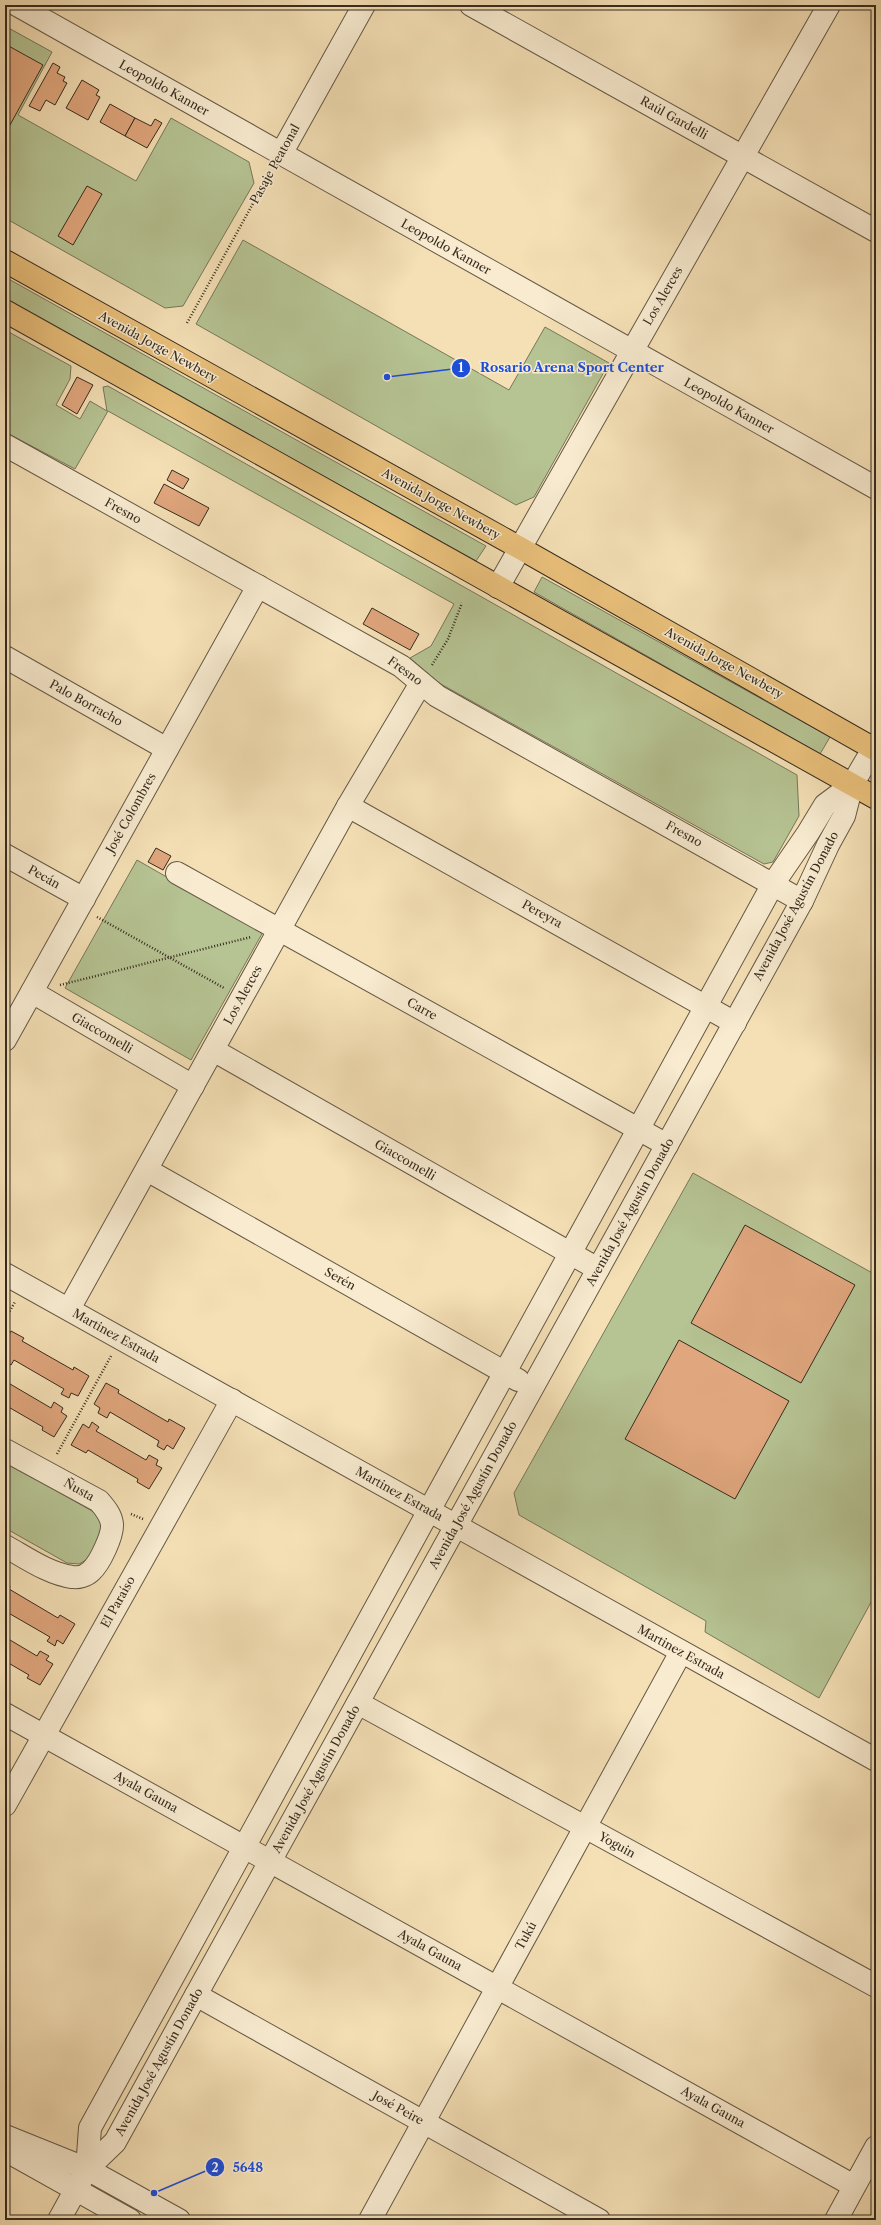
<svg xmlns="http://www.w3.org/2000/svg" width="881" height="2225" font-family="'Libre Caslon Text',serif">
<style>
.green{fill:#b6c393;stroke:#767759}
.building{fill:#e0a67d;stroke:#352b1f}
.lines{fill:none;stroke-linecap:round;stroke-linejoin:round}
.minor-casing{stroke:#655845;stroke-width:24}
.major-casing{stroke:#352b1f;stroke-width:24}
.path{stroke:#352b1f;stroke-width:2.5;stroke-dasharray:1 2;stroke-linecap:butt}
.minor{stroke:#f8ebd0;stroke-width:22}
.major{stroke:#eac07b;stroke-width:22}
.labels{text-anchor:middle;stroke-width:3;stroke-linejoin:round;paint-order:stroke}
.street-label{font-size:12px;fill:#352b1f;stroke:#f8ebd0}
.leader{fill:none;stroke:#1d4ed8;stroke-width:1.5}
.callout-dot{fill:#1d4ed8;stroke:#f8ebd0;stroke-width:1.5}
.mark-label{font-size:12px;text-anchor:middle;font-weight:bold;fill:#fff}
.callout-label{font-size:13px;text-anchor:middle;font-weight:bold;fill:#1d4ed8;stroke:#f8ebd0;stroke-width:3;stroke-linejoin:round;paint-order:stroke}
</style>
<rect width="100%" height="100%" fill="#f5e0b6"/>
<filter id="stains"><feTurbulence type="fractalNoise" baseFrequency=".005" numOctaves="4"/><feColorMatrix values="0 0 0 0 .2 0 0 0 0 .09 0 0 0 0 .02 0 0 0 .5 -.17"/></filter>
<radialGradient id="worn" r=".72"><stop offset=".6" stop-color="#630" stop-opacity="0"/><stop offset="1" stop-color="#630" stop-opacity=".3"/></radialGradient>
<g class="green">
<path d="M5,26L52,52L18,115L136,181L171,118L249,162L254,183L183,306L165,308L5,218Z"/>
<path d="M243,240L509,390L545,327L609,363L534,497L516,505L196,324Z"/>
<path d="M5,277L486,546L476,561L5,299Z"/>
<path d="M5,330L71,366L70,379L56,405L80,419L90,401L107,411L103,387L108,386L797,775L799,816L773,862L764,864L439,683L410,658L431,646L454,604L108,411L75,469L5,432Z"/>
<path d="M542,577L830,737L820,754L534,592Z"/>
<path d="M137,860L263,932L191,1060L65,988Z"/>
<path d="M693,1173L876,1275V1593L819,1698L705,1632L706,1621L519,1515L514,1493Z"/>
<path d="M5,1462L92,1511L101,1520L102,1532L88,1559L79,1564L67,1563L5,1528Z"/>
</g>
<g class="building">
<path d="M5,44L43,65L5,134Z"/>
<path d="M53,63L60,67L57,73L65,77L63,81L67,83L55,105L46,100L40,111L29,106Z"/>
<path d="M82,80L99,90L96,95L100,97L88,120L66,108Z"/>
<path d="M110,104L135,118L125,136L100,122Z"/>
<path d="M135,118L151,126L155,119L162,123L147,148L125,136Z"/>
<path d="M87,186L102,194L73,245L58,236Z"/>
<path d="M77,377L93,385L77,414L62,405Z"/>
<path d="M172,470L189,479L183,489L167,480Z"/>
<path d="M164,484L209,508L199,526L154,503Z"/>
<path d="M372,608L419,634L410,650L363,624Z"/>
<path d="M156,848L171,856L163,870L148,862Z"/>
<path d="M745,1225L855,1285L801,1383L691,1323Z"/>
<path d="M11,1331L24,1338L22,1341L73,1370L74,1367L89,1376L78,1396L71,1393L69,1398L61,1394L64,1389L14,1360L11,1365L5,1362V1342Z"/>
<path d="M679,1340L789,1401L735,1499L625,1439Z"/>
<path d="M5,1381L51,1408L54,1402L63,1408L61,1412L67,1416L54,1437L42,1430L43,1427L5,1405Z"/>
<path d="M106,1383L119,1390L118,1393L168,1422L169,1419L185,1428L173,1449L167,1445L164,1450L157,1446L159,1441L110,1412L107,1418L98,1413L100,1408L94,1404Z"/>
<path d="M92,1422L99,1427L96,1431L146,1460L149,1455L158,1460L156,1465L162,1468L149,1489L137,1482L138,1479L88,1450L86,1453L71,1445L83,1424L89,1428Z"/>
<path d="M5,1583L10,1586L9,1589L58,1618L60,1615L75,1624L63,1644L57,1640L55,1646L47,1641L50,1637L5,1611Z"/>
<path d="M5,1637L37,1656L40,1651L49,1656L46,1660L53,1664L40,1685L27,1678L29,1675L5,1661Z"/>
</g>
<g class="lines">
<g class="minor-casing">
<g id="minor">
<path d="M17,5L876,488"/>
<path d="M471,5L876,231"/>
<path d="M281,154L364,5"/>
<path d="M5,445L401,666L437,696L802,901"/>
<path d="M498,587L829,5"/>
<path d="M5,657L167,749"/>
<path d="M348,806L735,1023"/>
<path d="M5,855L84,899"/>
<path d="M177,873L667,1145"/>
<path d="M32,992L193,1086"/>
<path d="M5,1040L258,586"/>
<path d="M213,1050L598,1269"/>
<path d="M147,1170L518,1380"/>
<path d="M5,1274L876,1760"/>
<path d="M69,1309L348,806L421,683"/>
<path d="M5,1450L99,1501C105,1508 111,1515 112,1524C113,1535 100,1563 91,1571C86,1576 78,1578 72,1577C49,1574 25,1557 5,1546"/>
<path d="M358,1703L876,1986"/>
<path d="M5,1714L854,2186"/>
<path d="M5,1805L232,1400"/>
<path d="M196,1995L599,2220"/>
<path d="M5,2136L87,2169L179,2220"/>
<path d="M5,2150L130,2220"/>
<path d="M87,2169L90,2128L773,884L808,833L825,805L852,785"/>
<path d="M59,2220L87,2169L115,2142L196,1995L802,901L828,845L844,816L852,785L876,744"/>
<path d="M370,2220L681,1652"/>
<path d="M836,2220L876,2147"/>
</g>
</g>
<g class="major-casing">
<g id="major">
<path d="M5,261L520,548L876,750"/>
<path d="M5,311L876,798"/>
</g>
</g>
<g class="path">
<path d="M187,323L271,171"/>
<path d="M432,665L448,639L462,603"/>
<path d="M876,826L873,831L876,833"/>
<path d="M97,917L224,988"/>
<path d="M60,985L251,937"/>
<path d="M5,1319L15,1302"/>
<path d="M57,1454L111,1356"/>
<path d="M131,1514L143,1519"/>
</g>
<use href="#minor" class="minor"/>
<use href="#major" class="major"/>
</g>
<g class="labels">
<g class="street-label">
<text transform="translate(164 88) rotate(29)" y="4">Leopoldo Kanner</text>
<text transform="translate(674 118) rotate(29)" y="4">Raúl Gardelli</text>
<text transform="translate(275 164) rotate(-61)" y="4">Pasaje Peatonal</text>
<text transform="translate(446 247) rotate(29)" y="4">Leopoldo Kanner</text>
<text transform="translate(663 296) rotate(-60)" y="4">Los Alerces</text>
<text transform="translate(158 347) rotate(29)" y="4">Avenida Jorge Newbery</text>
<text transform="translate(729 406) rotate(29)" y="4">Leopoldo Kanner</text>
<text transform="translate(441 504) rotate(29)" y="4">Avenida Jorge Newbery</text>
<text transform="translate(123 511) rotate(29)" y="4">Fresno</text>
<text transform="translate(724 663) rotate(29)" y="4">Avenida Jorge Newbery</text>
<text transform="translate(405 671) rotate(36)" y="4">Fresno</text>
<text transform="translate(86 703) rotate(29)" y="4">Palo Borracho</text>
<text transform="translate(131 813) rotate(-61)" y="4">José Colombres</text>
<text transform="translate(684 834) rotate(29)" y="4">Fresno</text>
<text transform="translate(44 877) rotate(29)" y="4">Pecán</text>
<text transform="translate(796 906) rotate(-62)" y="4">Avenida José Agustín Donado</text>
<text transform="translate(542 914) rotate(29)" y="4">Pereyra</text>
<text transform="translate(243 995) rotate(-61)" y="4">Los Alerces</text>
<text transform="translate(422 1009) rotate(29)" y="4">Carre</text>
<text transform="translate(102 1033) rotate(30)" y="4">Giaccomelli</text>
<text transform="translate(405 1160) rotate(30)" y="4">Giaccomelli</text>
<text transform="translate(630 1212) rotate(-61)" y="4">Avenida José Agustín Donado</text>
<text transform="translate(340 1279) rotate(29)" y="4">Serén</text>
<text transform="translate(116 1336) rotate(29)" y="4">Martinez Estrada</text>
<text transform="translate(79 1490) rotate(29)" y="4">Ñusta</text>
<text transform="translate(399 1494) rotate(29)" y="4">Martinez Estrada</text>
<text transform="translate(473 1495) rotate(-61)" y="4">Avenida José Agustín Donado</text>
<text transform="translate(118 1602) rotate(-61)" y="4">El Paraíso</text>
<text transform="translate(681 1652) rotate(29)" y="4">Martinez Estrada</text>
<text transform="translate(316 1779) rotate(-61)" y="4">Avenida José Agustín Donado</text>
<text transform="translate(146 1792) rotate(29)" y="4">Ayala Gauna</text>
<text transform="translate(617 1845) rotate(29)" y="4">Yoguin</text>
<text transform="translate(526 1936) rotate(-61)" y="4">Tukú</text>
<text transform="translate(430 1950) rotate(29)" y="4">Ayala Gauna</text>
<text transform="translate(159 2062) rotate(-61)" y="4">Avenida José Agustín Donado</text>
<text transform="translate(713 2107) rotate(29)" y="4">Ayala Gauna</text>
<text transform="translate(398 2108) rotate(29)" y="4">José Peire</text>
</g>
</g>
<path class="leader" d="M387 377L461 368M154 2193L215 2167"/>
<g class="callout-dot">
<circle cx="387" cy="377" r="4"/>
<circle cx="154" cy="2193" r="4"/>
<circle cx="461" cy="368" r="10"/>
<circle cx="215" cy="2167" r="10"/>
</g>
<g class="mark-label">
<text x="461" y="372">1</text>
<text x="215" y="2172">2</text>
</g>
<g class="callout-label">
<text x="572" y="372">Rosario Arena Sport Center</text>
<text x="248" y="2172">5648</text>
</g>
<rect width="881" height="2225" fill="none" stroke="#f5e0b6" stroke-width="20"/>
<rect x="6" y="6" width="869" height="2213" fill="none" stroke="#352b1f" stroke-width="2"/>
<rect x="10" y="10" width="861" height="2205" fill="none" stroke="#352b1f"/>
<rect width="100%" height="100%" filter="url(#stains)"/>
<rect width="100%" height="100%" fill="url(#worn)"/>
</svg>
